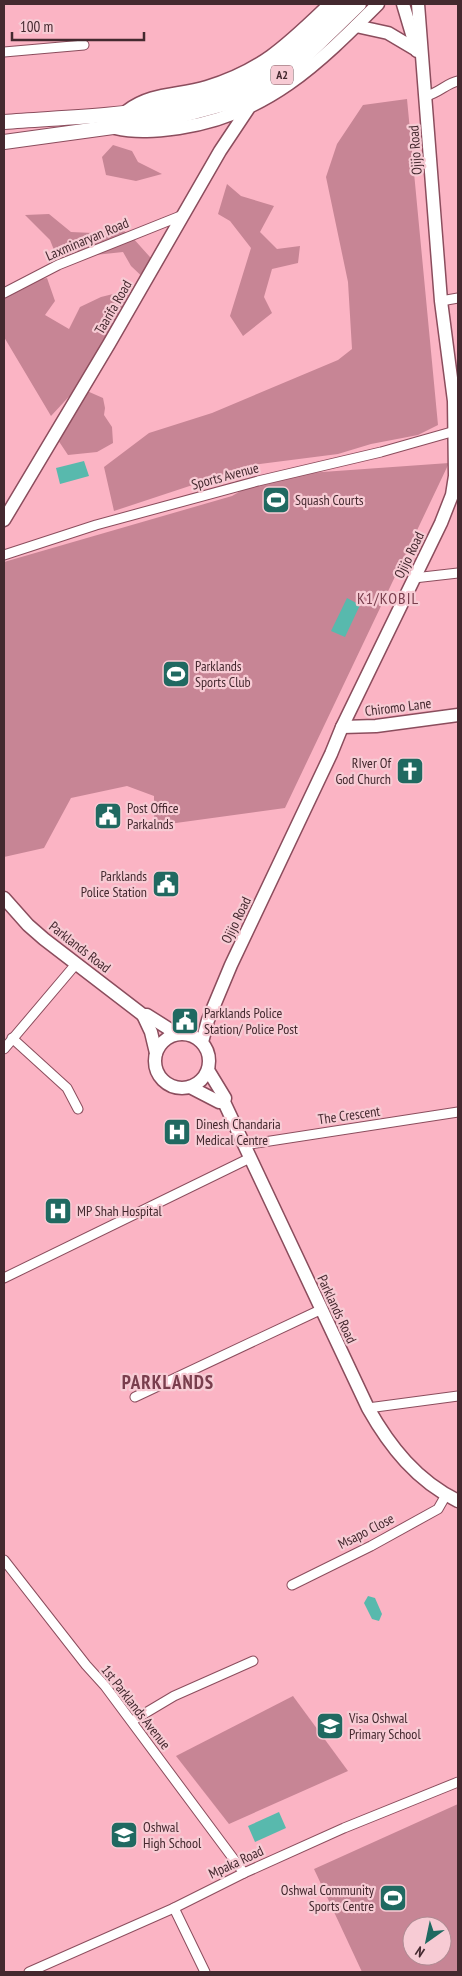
<svg xmlns="http://www.w3.org/2000/svg" width="462" height="1976" font-family="'PT Sans Narrow',sans-serif">
<style>
.green{fill:#c78595;fill-rule:evenodd}
.water{fill:#58b9ad}
.lines{fill:none;stroke-linecap:round;stroke-linejoin:round}
.street-casing{stroke:#8b4d5d;stroke-width:11}
.secondary-casing{stroke:#8b4d5d;stroke-width:15}
.primary-casing{stroke:#8b4d5d;stroke-width:16}
.street{stroke:#fff;stroke-width:9}
.secondary{stroke:#fff;stroke-width:12}
.primary{stroke:#fff;stroke-width:14}
.labels{text-anchor:middle;stroke-width:4.5;stroke-linejoin:round;paint-order:stroke}
.shield{fill:#f7cbd4;stroke:#7a5a60;stroke-width:1}
.shield-label{font-size:12px;font-weight:bold;fill:#44292f}
.street-label{font-size:14px;fill:#44292f;stroke:#f7cbd4}
.poi-label{font-size:14px;fill:#44292f;stroke:#f7cbd4;text-anchor:start}
.quarter-label{font-size:16px;letter-spacing:1px;fill:#793e4d;stroke:#f7cbd4}
.district-label{font-size:19px;font-weight:bold;letter-spacing:1px;fill:#793e4d;stroke:#f7cbd4}
</style>
<rect width="100%" height="100%" fill="#fbb4c4"/>
<g class="green">
<path d="M407,99L438,425L418,435L371,444L338,454L253,465L114,511L104,467L149,433L212,413L338,360L352,349L348,282L326,177L337,144L363,105Z"/>
<path d="M113,145L132,151L138,162L162,174L136,181L106,175L102,157Z"/>
<path d="M227,184L241,196L274,206L260,232L277,249L300,246L298,263L272,269L264,297L272,313L243,336L230,316L251,248L230,221L218,214Z"/>
<path d="M49,214L71,232L93,233L120,228L132,237L158,266L150,284L131,266L123,252L95,255L60,265L50,240L25,215Z"/>
<path d="M47,278L55,301L45,315L69,329L80,307L101,297L125,291L137,308L116,337L102,361L51,416L4,337L5,298L21,283Z"/>
<path d="M87,391L103,398L105,408L104,415L112,427L113,443L97,452L68,455L58,440Z"/>
<path d="M449,463L285,808L154,826V796L127,786L71,798L44,848L4,857V562L232,496L266,476Z"/>
<path d="M293,1696L348,1771L229,1824L176,1756Z"/>
<path d="M458,1804V1972H362L314,1869ZM412,1926H442V1956H412Z"/>
</g>
<g class="water">
<path d="M84,461L89,476L60,484L56,468Z"/>
<path d="M347,598L360,605L345,637L331,631Z"/>
<path d="M368,1596L375,1598L382,1614L379,1621L372,1619L364,1603Z"/>
<path d="M279,1812L286,1828L255,1842L248,1826Z"/>
</g>
<g class="lines">
<g class="street-casing">
<g id="street">
<path d="M4,52L84,45"/>
<path d="M426,96C439,93 447,83 458,81"/>
<path d="M4,293L58,265L183,215"/>
<path d="M441,301L458,298"/>
<path d="M4,555L96,525L258,481L381,452L455,431"/>
<path d="M414,578L458,573"/>
<path d="M12,1038L67,1088L78,1109"/>
<path d="M4,1049L76,964"/>
<path d="M244,1145L458,1112"/>
<path d="M4,1278L250,1158"/>
<path d="M135,1397L320,1310"/>
<path d="M368,1408L458,1396"/>
<path d="M4,1560L86,1665L105,1686L244,1873"/>
<path d="M292,1585L371,1546L438,1509L446,1495"/>
<path d="M132,1721L174,1696L253,1661"/>
<path d="M174,1908L205,1972"/>
<path d="M29,1972L174,1908L244,1873L344,1828L458,1782"/>
</g>
</g>
<g class="secondary-casing">
<g id="secondary">
<path d="M403,4L417,51"/>
<path d="M356,26L388,33L415,49"/>
<path d="M127,111C152,92 178,96 207,87C263,70 288,44 330,4"/>
<path d="M115,128C137,133 156,131 179,128C267,115 318,64 378,4"/>
<path d="M4,520L109,344L220,151L248,109"/>
<path d="M342,727L376,726L458,715"/>
<path d="M4,898L28,925L44,939L143,1015H147L177,1034"/>
<path d="M143,1015L151,1032L156,1053"/>
<circle cx="182" cy="1061" r="27"/>
<path d="M202,1042L208,1020L231,965L331,754L342,727L441,523L452,495L455,476L454,401L441,301L418,4"/>
<path d="M208,1070L225,1098L224,1102L368,1408C390,1447 417,1481 458,1501"/>
<path d="M190,1087L219,1102H224"/>
</g>
</g>
<g class="primary-casing">
<g id="primary">
<path d="M4,122C88,115 201,117 273,68C299,51 320,26 342,4"/>
<path d="M4,142L164,120L231,102L257,91L295,66L359,4"/>
</g>
</g>
<use href="#street" class="street"/>
<use href="#secondary" class="secondary"/>
<use href="#primary" class="primary"/>
</g>
<defs>
<g id="stadium-square" transform="scale(1.4375)"><rect x="-9" y="-9" width="18" height="18" rx="4" fill="#206961" stroke="#f7cbd4"/><path d="M0-5a6.5 5 0 1 0 0 10a6.5 5 0 1 0 0-10ZM-3.5-1.8h7v3.6h-7Z" fill="#fff"/></g>
<g id="church-square" transform="scale(1.4375)"><rect x="-9" y="-9" width="18" height="18" rx="4" fill="#206961" stroke="#f7cbd4"/><path d="M-1.2-6h2.4v3.5h3.3v2.4h-3.3V6h-2.4V-.1h-3.3v-2.4h3.3Z" fill="#fff"/></g>
<g id="civic-square" transform="scale(1.4375)"><rect x="-9" y="-9" width="18" height="18" rx="4" fill="#206961" stroke="#f7cbd4"/><path d="M-.6-6.5H3V-4.5H.6V-3L4-1V1h2V6H-6V1h2V-1L-.6-3ZM-1.2 2.5V6h2.4V2.5Z" fill="#fff"/></g>
<g id="hospital-square" transform="scale(1.4375)"><rect x="-9" y="-9" width="18" height="18" rx="4" fill="#206961" stroke="#f7cbd4"/><path d="M-5-5h3v3.5h4V-5h3V5h-3V1.5h-4V5h-3Z" fill="#fff"/></g>
<g id="school-square" transform="scale(1.4375)"><rect x="-9" y="-9" width="18" height="18" rx="4" fill="#206961" stroke="#f7cbd4"/><path d="M0-5L7-2L0 1L-7-2ZM-4 1L0 2.5L4 1V4Q0 6-4 4Z" fill="#fff"/></g>
</defs>
<g fill-rule="evenodd">
<use href="#stadium-square" x="276" y="500"/>
<use href="#stadium-square" x="176" y="674"/>
<use href="#church-square" x="410" y="771"/>
<use href="#civic-square" x="108" y="816"/>
<use href="#civic-square" x="166" y="884"/>
<use href="#civic-square" x="185" y="1021"/>
<use href="#hospital-square" x="177" y="1132"/>
<use href="#hospital-square" x="58" y="1211"/>
<use href="#school-square" x="330" y="1726"/>
<use href="#school-square" x="124" y="1835"/>
<use href="#stadium-square" x="393" y="1898"/>
</g>
<g class="labels">
<rect class="shield" x="271" y="65.5" width="22" height="19" rx="4"/>
<g class="shield-label">
<text x="282" y="79">A2</text>
</g>
<g class="street-label">
<text transform="translate(415 150) rotate(-94)" y="5">Ojijo Road</text>
<text transform="translate(87 239) rotate(-23)" y="5">Laxminaryan Road</text>
<text transform="translate(113 307) rotate(-60)" y="5">Taarifa Road</text>
<text transform="translate(225 476) rotate(-15)" y="5">Sports Avenue</text>
<text transform="translate(409 555) rotate(-64)" y="5">Ojijo Road</text>
<text transform="translate(398 707) rotate(-7)" y="5">Chiromo Lane</text>
<text transform="translate(236 920) rotate(-64)" y="5">Ojijo Road</text>
<text transform="translate(80 947) rotate(38)" y="5">Parklands Road</text>
<text transform="translate(349 1115) rotate(-8)" y="5">The Crescent</text>
<text transform="translate(337 1309) rotate(65)" y="5">Parklands Road</text>
<text transform="translate(366 1531) rotate(-27)" y="5">Msapo Close</text>
<text transform="translate(136 1707) rotate(52)" y="5">1st Parklands Avenue</text>
<text transform="translate(236 1862) rotate(-25)" y="5">Mpaka Road</text>
</g>
<g class="poi-label">
<text x="295" y="505">Squash Courts</text>
<text x="195" y="671">Parklands<tspan x="195" dy="16">Sports Club</tspan></text>
<text x="391" y="768" text-anchor="end">RIver Of<tspan x="391" dy="16">God Church</tspan></text>
<text x="127" y="813">Post Office<tspan x="127" dy="16">Parkalnds</tspan></text>
<text x="147" y="881" text-anchor="end">Parklands<tspan x="147" dy="16">Police Station</tspan></text>
<text x="204" y="1018">Parklands Police<tspan x="204" dy="16">Station/ Police Post</tspan></text>
<text x="196" y="1129">Dinesh Chandaria<tspan x="196" dy="16">Medical Centre</tspan></text>
<text x="77" y="1216">MP Shah Hospital</text>
<text x="349" y="1723">Visa Oshwal<tspan x="349" dy="16">Primary School</tspan></text>
<text x="143" y="1832">Oshwal<tspan x="143" dy="16">High School</tspan></text>
<text x="374" y="1895" text-anchor="end">Oshwal Community<tspan x="374" dy="16">Sports Centre</tspan></text>
</g>
<g class="quarter-label">
<text x="388" y="604">K1/KOBIL</text>
</g>
<g class="district-label">
<text x="168" y="1389">PARKLANDS</text>
</g>
</g>
<rect width="462" height="1976" fill="none" stroke="#44292f" stroke-width="10"/>
<g transform="translate(427 1941) rotate(213)"><circle r="24" fill="#f7cbd4" stroke="#af8a92"/>
<path d="M0-4L9 19L0 12L-9 19Z" fill="#206961"/>
<text y="-8" font-size="14" font-weight="bold" text-anchor="middle" fill="#44292f">N</text>
</g>
<path d="M12 32v8h132v-8" fill="none" stroke="#44292f" stroke-width="2.5"/>
<text x="20" y="32" font-size="15" fill="#44292f" stroke="#f7cbd4" stroke-width="4" paint-order="stroke">100 m</text>
</svg>
